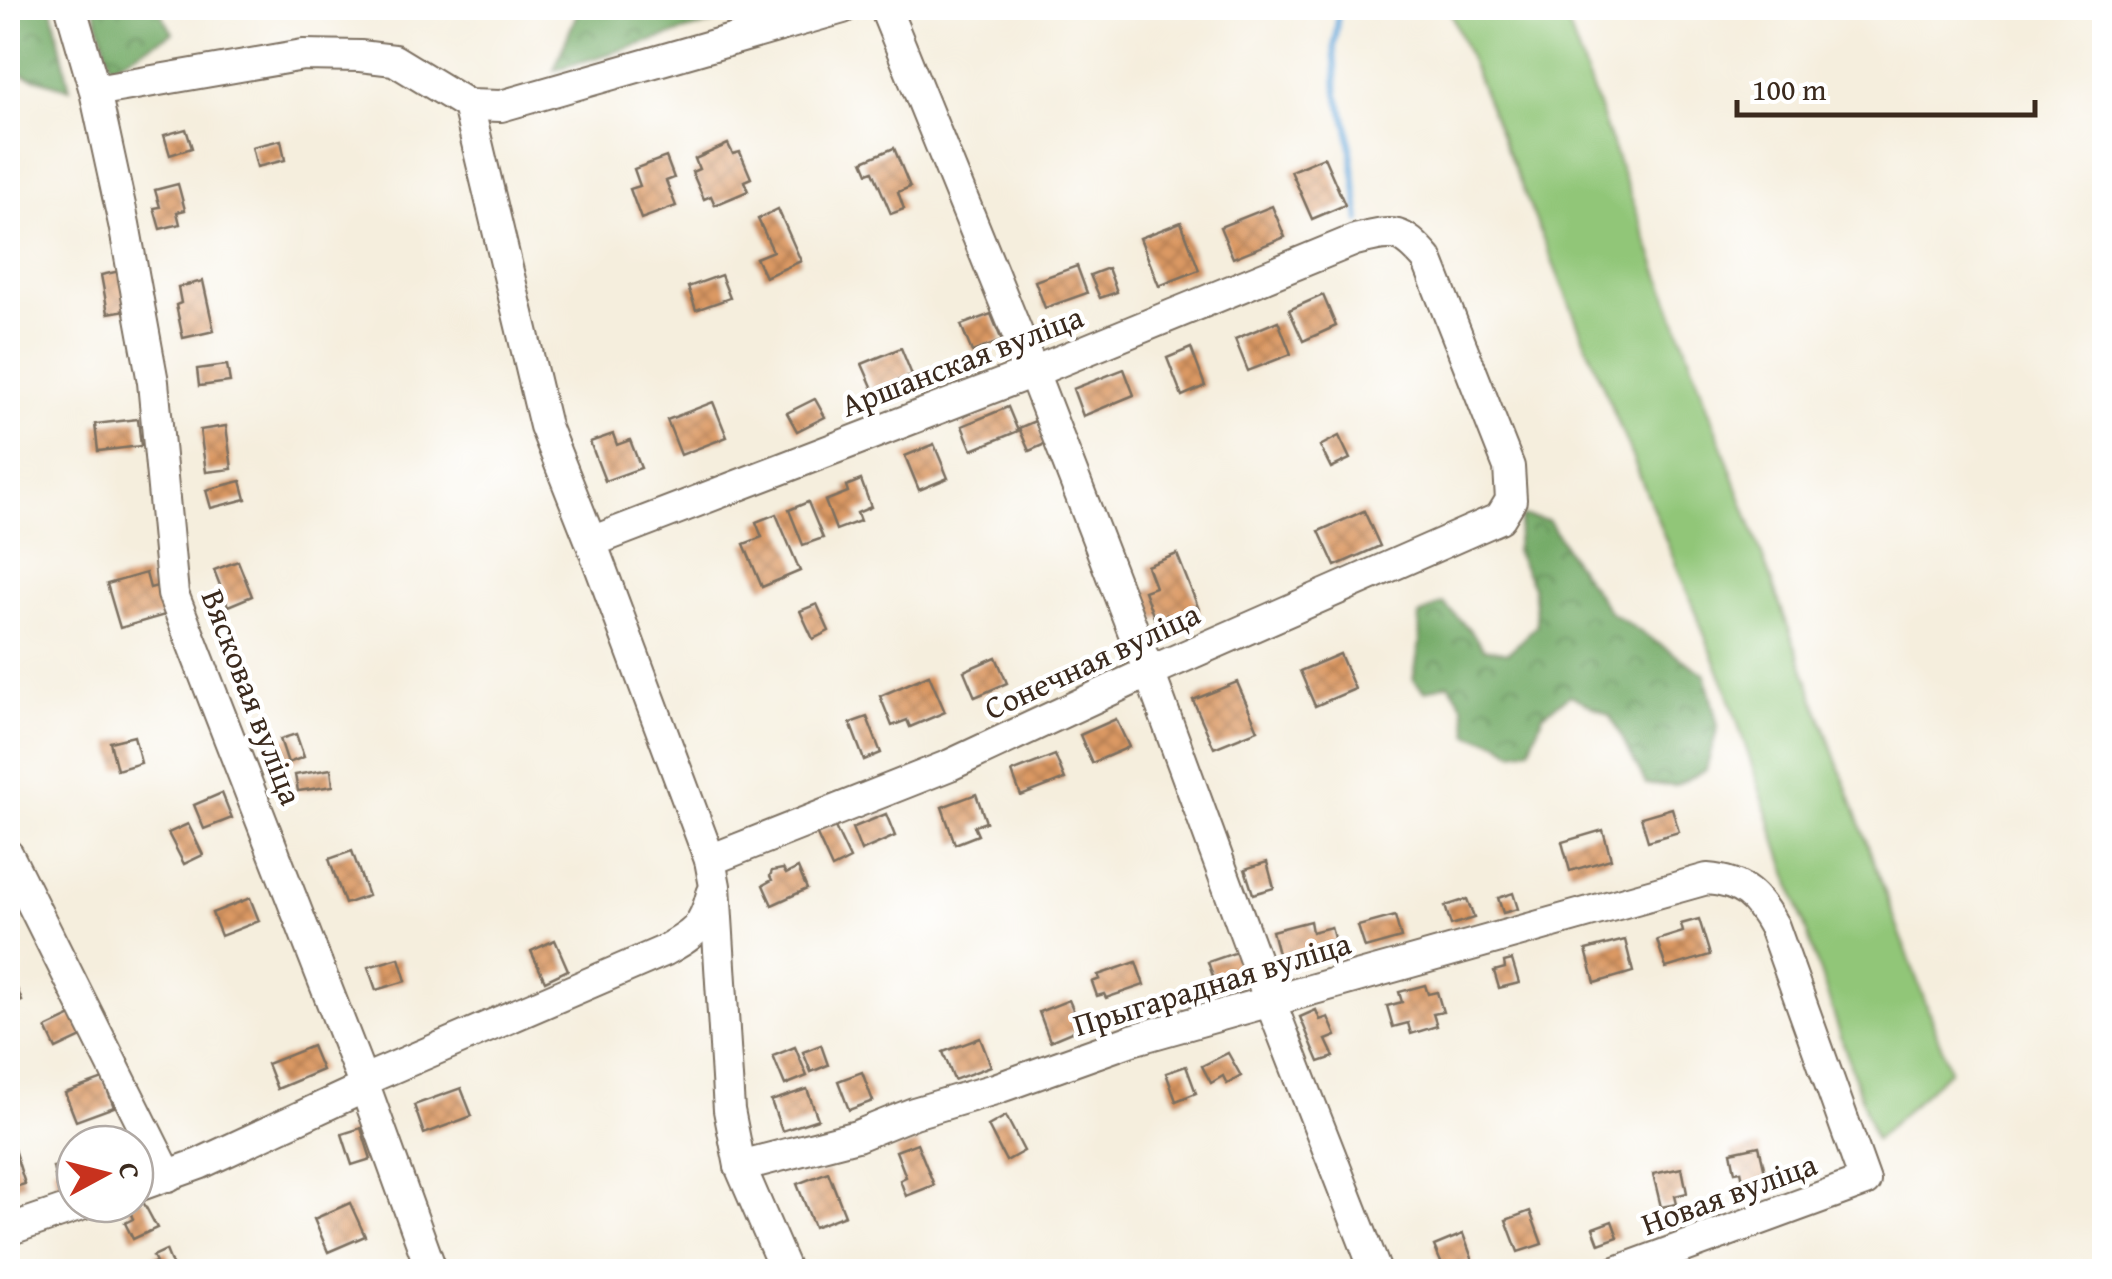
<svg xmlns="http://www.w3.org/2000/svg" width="2112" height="1279" font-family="'Gentium Book Plus',serif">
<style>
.grass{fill:#91c678;stroke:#66784b;stroke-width:2.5}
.forest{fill:url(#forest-crowns);stroke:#586a43;stroke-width:2.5}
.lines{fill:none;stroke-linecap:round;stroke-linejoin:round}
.stream{stroke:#63a6d7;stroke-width:6}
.building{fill:url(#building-cross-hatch)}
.minor-casing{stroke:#7c6f61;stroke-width:34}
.minor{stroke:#fff;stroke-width:30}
.labels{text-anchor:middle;stroke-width:9;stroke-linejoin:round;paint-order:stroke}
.street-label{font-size:32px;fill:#3b2a1e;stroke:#fff}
</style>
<defs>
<pattern id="forest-crowns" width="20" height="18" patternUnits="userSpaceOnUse" patternTransform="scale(2.5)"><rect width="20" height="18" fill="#74ab68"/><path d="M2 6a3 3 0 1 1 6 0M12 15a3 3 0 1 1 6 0" fill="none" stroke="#608b55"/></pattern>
<pattern id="building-cross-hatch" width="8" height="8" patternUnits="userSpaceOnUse" patternTransform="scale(2.5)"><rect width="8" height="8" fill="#db9963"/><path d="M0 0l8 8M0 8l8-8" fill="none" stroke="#b37d51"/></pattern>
</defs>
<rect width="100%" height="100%" fill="#fff"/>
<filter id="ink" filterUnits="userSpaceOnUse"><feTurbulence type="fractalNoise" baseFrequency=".01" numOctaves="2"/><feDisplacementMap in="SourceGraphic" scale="20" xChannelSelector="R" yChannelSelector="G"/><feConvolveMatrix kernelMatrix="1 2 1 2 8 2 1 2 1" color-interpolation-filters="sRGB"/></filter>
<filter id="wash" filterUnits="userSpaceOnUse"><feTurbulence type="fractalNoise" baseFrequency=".0048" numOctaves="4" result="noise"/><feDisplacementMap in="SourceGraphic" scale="40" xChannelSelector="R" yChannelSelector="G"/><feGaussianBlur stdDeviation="2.25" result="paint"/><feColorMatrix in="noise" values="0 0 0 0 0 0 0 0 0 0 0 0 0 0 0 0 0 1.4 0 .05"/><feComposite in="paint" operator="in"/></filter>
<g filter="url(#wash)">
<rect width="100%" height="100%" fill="#f5eedd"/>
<path class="grass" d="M1449,8H1562L1950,1070L1875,1140L1727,690Z"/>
<g class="forest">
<path d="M8,8H52L70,89L8,70Z"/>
<path d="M94,8H158L173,33L111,66Z"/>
<path d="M579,8H750L744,14L554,70Z"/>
<path d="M1522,516L1549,521L1573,561L1610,612L1705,674L1718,726L1706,770L1675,786L1646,784L1610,715L1570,695L1543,714L1530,749L1513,752L1499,742L1469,735L1463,705L1449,683L1425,691L1413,680L1420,642L1419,616L1443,603L1469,629L1483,648L1508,653L1537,625L1533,587L1515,551Z"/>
</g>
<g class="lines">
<path class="stream" d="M1339,8L1334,47L1337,94L1348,127L1360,221"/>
</g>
<g id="blocks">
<g class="building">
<path d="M186,129L192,148L170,155L164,135Z"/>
<path d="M281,140L285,160L257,167L252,147Z"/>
<path d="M728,144L733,154L740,152L751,178L744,181L748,191L715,205L711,196L704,199L692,172L699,169L695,159Z"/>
<path d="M894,148L910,187L898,192L904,209L891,214L873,171L868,173L863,161Z"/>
<path d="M666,157L674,178L666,181L676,206L641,219L630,189L640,186L634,169Z"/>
<path d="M1324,157L1345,205L1312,219L1291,171Z"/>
<path d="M178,184L185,210L177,212L180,224L160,229L154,208L160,207L155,190Z"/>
<path d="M1272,206L1285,237L1233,258L1220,227Z"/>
<path d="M778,209L801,261L765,277L756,258L773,251L758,219Z"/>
<path d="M1181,222L1199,270L1159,286L1140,238Z"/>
<path d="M1077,266L1087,293L1045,308L1035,281Z"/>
<path d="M1108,268L1117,292L1100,298L1090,275Z"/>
<path d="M125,270L132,309L108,313L101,275Z"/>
<path d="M721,275L730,298L696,310L688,287Z"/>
<path d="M203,281L214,331L183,338L176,305L181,303L178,287Z"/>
<path d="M1323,295L1336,326L1303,341L1289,310Z"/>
<path d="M991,314L1002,341L972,352L961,325Z"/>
<path d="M1278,321L1291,354L1248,371L1235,339Z"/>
<path d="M901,348L912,375L874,391L862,364Z"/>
<path d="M1191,348L1205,386L1182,396L1167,358Z"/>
<path d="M227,365L230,382L199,386L197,369Z"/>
<path d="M1124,369L1134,395L1083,416L1073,389Z"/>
<path d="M815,399L825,417L797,431L787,413Z"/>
<path d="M713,402L727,437L681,455L667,420Z"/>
<path d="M1008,407L1018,431L972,450L962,426Z"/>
<path d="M138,419L141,446L98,451L95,424Z"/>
<path d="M1035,421L1045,444L1029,451L1019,428Z"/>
<path d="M226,426L232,469L206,472L200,430Z"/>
<path d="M613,434L617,445L630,440L641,468L605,481L590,442Z"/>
<path d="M1339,436L1350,459L1331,468L1320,446Z"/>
<path d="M934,444L948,478L919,490L905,456Z"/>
<path d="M861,480L871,507L857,513L860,521L836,530L825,501L848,492L846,486Z"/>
<path d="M241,481L246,499L211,508L206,490Z"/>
<path d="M808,502L823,538L803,545L789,510Z"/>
<path d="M1364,511L1380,546L1335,566L1319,531Z"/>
<path d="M776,514L800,571L762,587L744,544L762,537L756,522Z"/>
<path d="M1177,554L1200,612L1170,624L1166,615L1155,620L1144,591L1155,587L1147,566Z"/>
<path d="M238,561L252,596L228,606L214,570Z"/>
<path d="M146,573L150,588L157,586L165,615L120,628L107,584Z"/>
<path d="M817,604L829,631L813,639L800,611Z"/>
<path d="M1340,654L1355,689L1315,706L1300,671Z"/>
<path d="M996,657L1007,683L975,697L964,671Z"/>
<path d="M929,675L945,712L910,727L907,720L892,726L880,696Z"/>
<path d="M1237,682L1258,730L1214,748L1193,700Z"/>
<path d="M867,717L881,753L864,760L850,723Z"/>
<path d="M1116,719L1129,747L1092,763L1080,735Z"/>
<path d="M296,734L304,757L288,763L280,739Z"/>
<path d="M134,736L141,763L117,770L110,742Z"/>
<path d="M1055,755L1065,779L1021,796L1012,772Z"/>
<path d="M331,769L333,786L298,791L295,775Z"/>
<path d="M222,793L232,818L204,829L194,805Z"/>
<path d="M976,794L986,822L974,826L978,835L955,844L942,807Z"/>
<path d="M1672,808L1679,832L1648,841L1641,817Z"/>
<path d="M886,814L895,836L861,851L852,828Z"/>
<path d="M188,824L203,855L184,864L168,833Z"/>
<path d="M834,825L850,859L832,868L816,833Z"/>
<path d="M1603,830L1611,859L1570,871L1562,842Z"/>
<path d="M352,851L368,896L345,904L329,859Z"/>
<path d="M1267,862L1274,888L1253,894L1245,869Z"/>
<path d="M798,868L807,889L772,905L763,885L772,880L770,876L772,871L783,869L786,874Z"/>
<path d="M1513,893L1518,909L1503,913L1498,898Z"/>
<path d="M250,898L259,921L221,936L212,913Z"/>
<path d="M1467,899L1474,918L1451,925L1445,906Z"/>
<path d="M1395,916L1401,938L1365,948L1358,926Z"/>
<path d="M1699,919L1710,955L1666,968L1657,940L1683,932L1681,924Z"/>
<path d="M1310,921L1312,932L1331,927L1336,946L1280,961L1272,931Z"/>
<path d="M555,940L568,970L545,981L531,951Z"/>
<path d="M1625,940L1633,972L1595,983L1586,950Z"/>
<path d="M1237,952L1246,978L1217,988L1208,962Z"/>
<path d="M399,958L406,981L376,990L368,967Z"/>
<path d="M1512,960L1519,983L1499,988L1494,971L1505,968L1504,962Z"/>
<path d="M1136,962L1144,985L1106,998L1104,994L1097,996L1092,982L1100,979L1098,975Z"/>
<path d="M12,976L22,1001L14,1004L17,1012L8,1016V978Z"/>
<path d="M1425,985L1428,994L1437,992L1443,1012L1433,1014L1437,1026L1411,1034L1408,1023L1393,1027L1387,1006L1402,1002L1399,992Z"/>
<path d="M1069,1000L1081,1028L1050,1041L1039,1012Z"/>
<path d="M1316,1010L1320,1020L1328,1017L1336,1036L1326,1040L1334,1057L1319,1062L1300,1017Z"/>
<path d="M76,1014L86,1035L56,1049L46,1028Z"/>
<path d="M980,1038L991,1066L954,1080L943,1052Z"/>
<path d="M821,1045L828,1065L811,1072L803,1052Z"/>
<path d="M312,1046L322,1070L277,1089L267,1064Z"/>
<path d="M795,1047L807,1076L785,1085L773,1056Z"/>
<path d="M1228,1053L1241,1076L1227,1084L1223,1076L1211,1083L1202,1066Z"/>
<path d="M1186,1066L1196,1093L1176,1101L1166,1073Z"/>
<path d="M862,1072L873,1101L849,1110L838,1081Z"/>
<path d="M103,1079L114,1107L76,1121L65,1093Z"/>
<path d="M461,1088L472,1116L424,1134L414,1105Z"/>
<path d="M807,1089L818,1119L782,1131L771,1101Z"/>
<path d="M1006,1116L1024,1151L1006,1161L988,1126Z"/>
<path d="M361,1128L371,1159L352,1165L342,1134Z"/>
<path d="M917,1143L934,1185L906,1196L900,1180L906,1177L896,1151Z"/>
<path d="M13,1146L25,1184L8,1189V1148Z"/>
<path d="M1759,1146L1768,1185L1745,1190L1741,1171L1735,1172L1731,1152Z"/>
<path d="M75,1163V1182L57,1186L53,1167Z"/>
<path d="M1682,1168L1687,1193L1675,1196L1677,1204L1661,1207L1653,1174Z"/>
<path d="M828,1172L845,1215L814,1227L797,1184Z"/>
<path d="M141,1198L157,1228L133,1239L125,1223L133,1219L127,1205L135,1204V1201Z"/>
<path d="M350,1203L365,1236L328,1252L314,1219Z"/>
<path d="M1530,1211L1542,1244L1518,1252L1506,1220Z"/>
<path d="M1612,1221L1618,1237L1599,1244L1593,1228Z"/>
<path d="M1463,1234L1473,1261L1445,1272L1434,1246Z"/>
<path d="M166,1250L175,1272H133L156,1262L153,1256Z"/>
</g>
</g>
</g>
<g filter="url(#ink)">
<use href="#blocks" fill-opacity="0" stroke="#7c6f61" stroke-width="2.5"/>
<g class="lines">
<g class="minor-casing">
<g id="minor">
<path d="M71,8L95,91L124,224L153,382L173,594L365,1087L432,1272"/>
<path d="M885,8L1033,372L1149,672L1270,1001L1376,1272"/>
<path d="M95,91L303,55L360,56L394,60L468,105L501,106L843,8"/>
<path d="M468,105L545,426L591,542L710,860L715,886L729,1110L740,1166L786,1272"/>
<path d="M591,542L1033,372L1355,240C1394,231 1400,228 1427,259L1509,467L1511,500L1500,518L1149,672L950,765L710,860"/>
<path d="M8,855L168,1176"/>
<path d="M362,1081L664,951C694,934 703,929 712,894"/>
<path d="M740,1166L857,1136L914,1113L995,1089L1132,1040L1707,879C1743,882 1757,896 1774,927L1865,1181L1616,1272"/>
<path d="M135,1187L199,1164L365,1087"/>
<path d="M8,1230L84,1204"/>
</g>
</g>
<use href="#minor" class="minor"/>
</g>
</g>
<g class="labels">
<g class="street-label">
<text transform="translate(962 361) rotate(-21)" y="11">Аршанская вуліца</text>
<text transform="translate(1092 661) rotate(-25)" y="11">Сонечная вуліца</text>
<text transform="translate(252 697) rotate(69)" y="11">Вясковая вуліца</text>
<text transform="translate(1212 984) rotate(-17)" y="11">Прыгарадная вуліца</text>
<text transform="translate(1729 1194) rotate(-20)" y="11">Новая вуліца</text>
</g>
</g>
<rect width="2112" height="1279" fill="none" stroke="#fff" stroke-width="40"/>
<g transform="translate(105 1174) rotate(83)"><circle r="48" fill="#ffffff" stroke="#b1aaa5" stroke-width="2.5"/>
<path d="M0-8L18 38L0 25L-18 38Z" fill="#c8321e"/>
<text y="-15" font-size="28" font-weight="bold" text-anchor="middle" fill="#3b2a1e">С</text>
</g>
<path d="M1737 100v15h298v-15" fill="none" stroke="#3b2a1e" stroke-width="5"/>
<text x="1752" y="100" font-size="30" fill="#3b2a1e" stroke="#ffffff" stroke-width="8" paint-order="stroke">100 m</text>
</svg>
